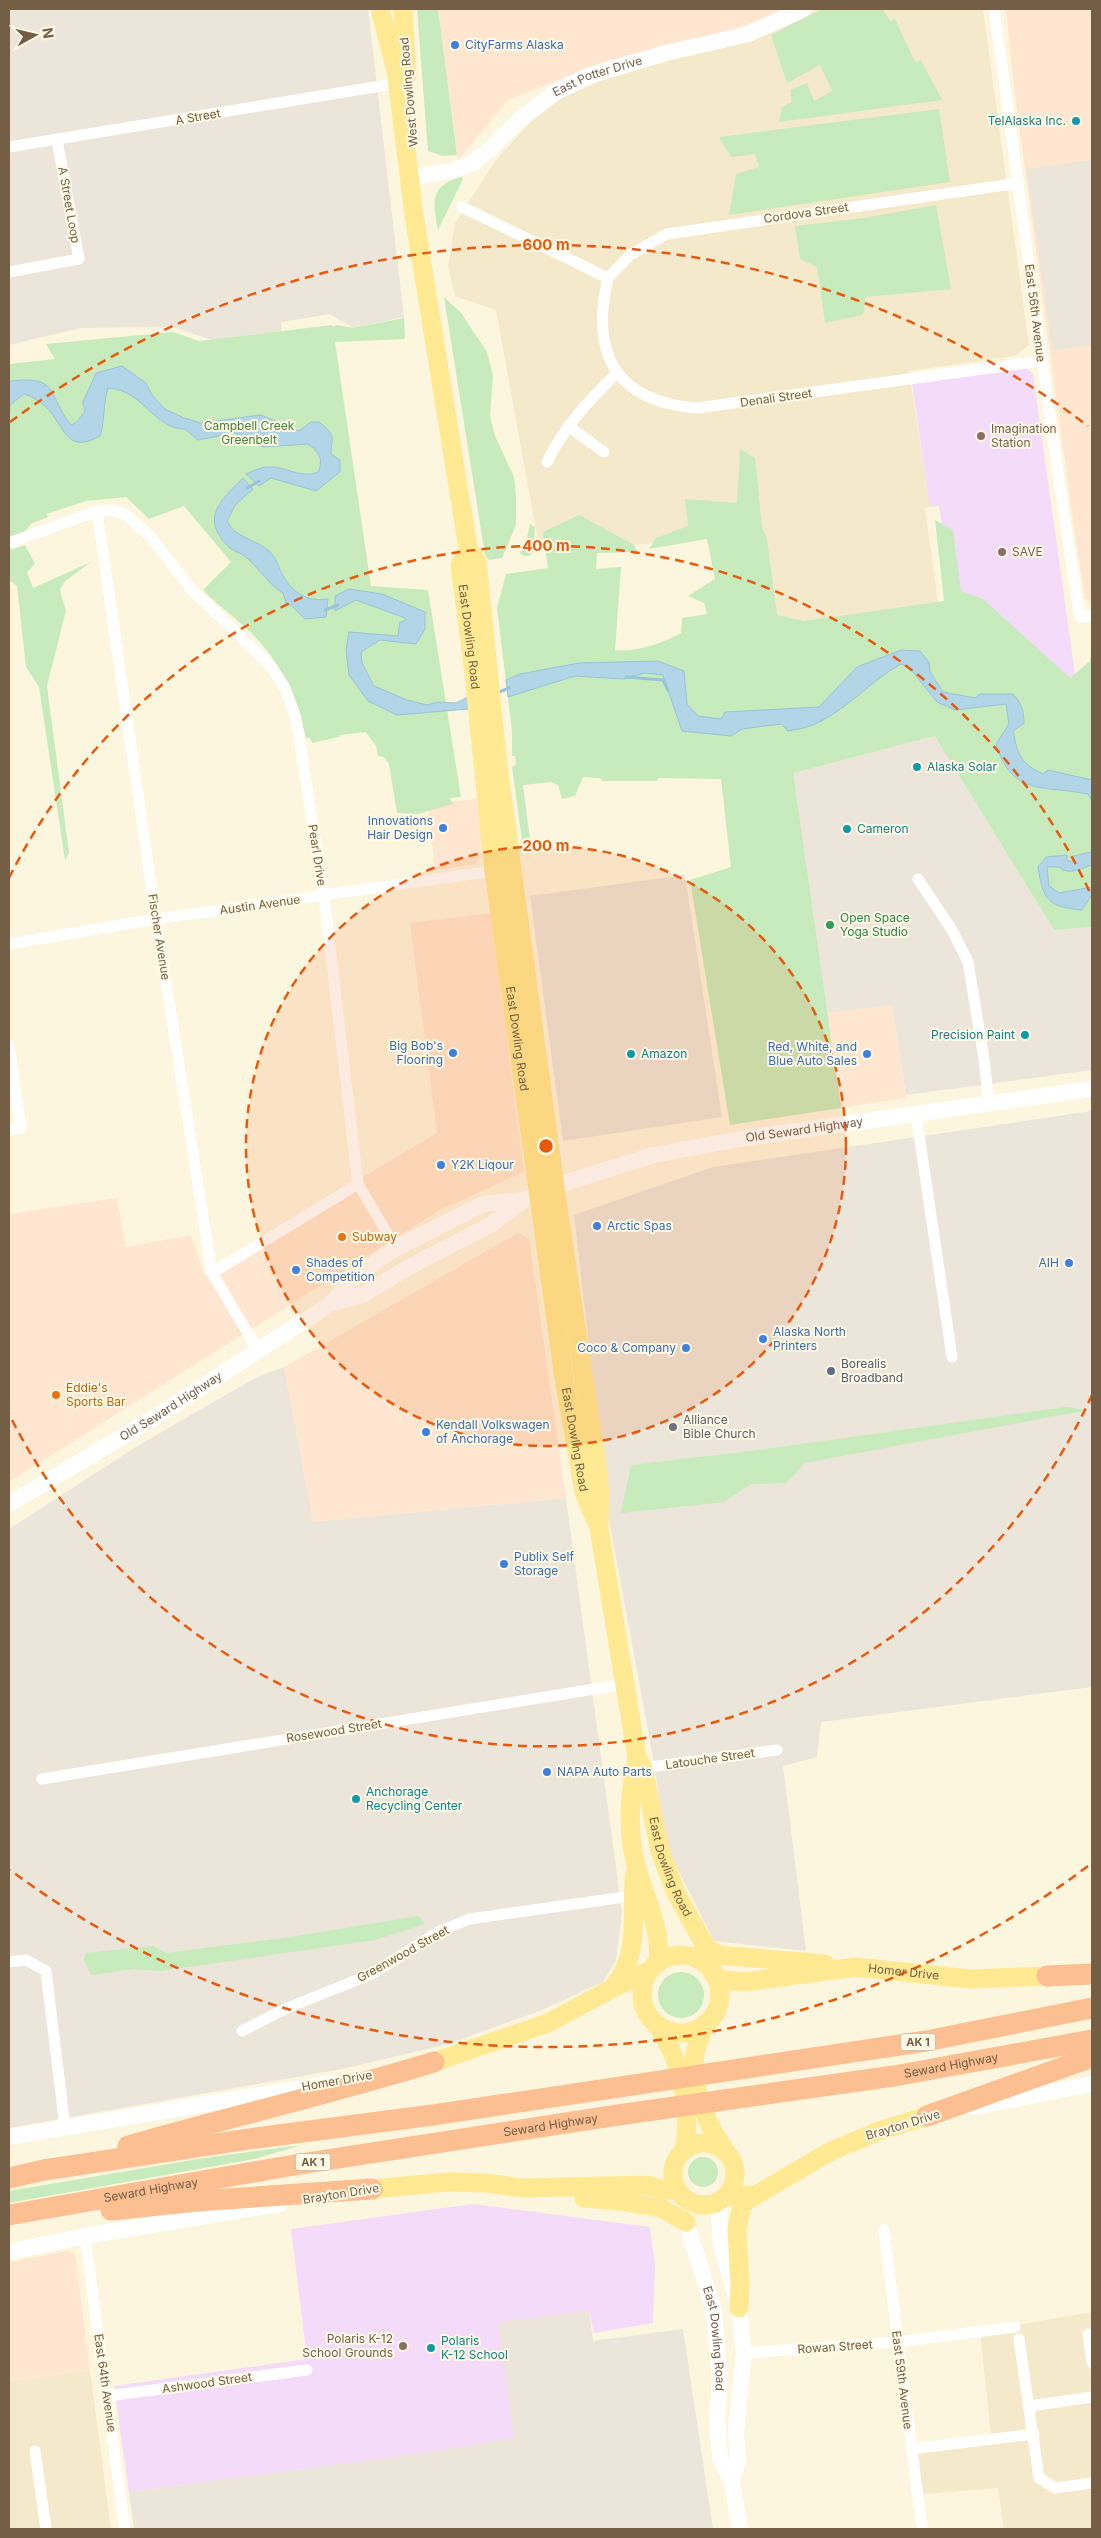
<svg xmlns="http://www.w3.org/2000/svg" width="1101" height="2538" font-family="Inter,sans-serif">
<style>
.residential{fill:#f5e9cc}
.commercial{fill:#ffe6d0}
.industrial{fill:#ebe5da}
.education{fill:#f3dbf9}
.green{fill:#c7ebbc}
.water{fill:#b2d6e7;stroke:#98c4d9}
.lines{fill:none;stroke-linecap:round;stroke-linejoin:round}
.stream{stroke:#98c4d9;stroke-width:3}
.street{stroke:#fff;stroke-width:11}
.secondary{stroke:#fff;stroke-width:16}
.primary{stroke:#ffe993;stroke-width:19}
.highway{stroke:#fbbf91;stroke-width:21}
.ring{fill:none;stroke:#e8590c;stroke-width:2.5;stroke-dasharray:9 6}
.shop-dot{fill:#3f7fe0;stroke:#fff9e5;stroke-width:2}
.culture-dot{fill:#0f9aa8;stroke:#fff9e5;stroke-width:2}
.education-dot{fill:#8d6e63;stroke:#fff9e5;stroke-width:2}
.leisure-dot{fill:#2e9e5b;stroke:#fff9e5;stroke-width:2}
.food-dot{fill:#e8710a;stroke:#fff9e5;stroke-width:2}
.service-dot{fill:#5c6f8a;stroke:#fff9e5;stroke-width:2}
.worship-dot{fill:#6b7280;stroke:#fff9e5;stroke-width:2}
.labels{text-anchor:middle;stroke-width:4;stroke-linejoin:round;paint-order:stroke}
.shield{fill:#fff9e5;stroke:#9e8c75;stroke-width:1}
.shield-label{font-size:11px;font-weight:bold;fill:#745e45}
.shop-label{font-size:12px;fill:#366cbe;stroke:#fff9e5;text-anchor:start}
.street-label{font-size:12px;fill:#745e45;stroke:#fff9e5}
.culture-label{font-size:12px;fill:#0d838f;stroke:#fff9e5;text-anchor:start}
.park-label{font-size:12px;fill:#478040;stroke:#fff9e5}
.education-label{font-size:12px;fill:#785e54;stroke:#fff9e5;text-anchor:start}
.leisure-label{font-size:12px;fill:#27864d;stroke:#fff9e5;text-anchor:start}
.food-label{font-size:12px;fill:#c56008;stroke:#fff9e5;text-anchor:start}
.service-label{font-size:12px;fill:#4e5e75;stroke:#fff9e5;text-anchor:start}
.worship-label{font-size:12px;fill:#5b616d;stroke:#fff9e5;text-anchor:start}
.centre{fill:#e8590c;stroke:#fff9e5;stroke-width:2.5}
.ring-label{font-size:15px;text-anchor:middle;font-weight:bold;fill:#e8590c;stroke:#fff9e5;stroke-width:4;stroke-linejoin:round;paint-order:stroke}
</style>
<rect width="100%" height="100%" fill="#fdf6de"/>
<g class="residential">
<path d="M816,9H983L1029,345L1015,356L909,371L930,507L925,508L938,602L772,626L758,531L645,544L559,549L538,541L496,310L455,296L448,267L455,223L496,160L547,104L643,63L761,35L803,19Z"/>
<path d="M1092,2312V2529H1004L998,2488L923,2494L917,2453L992,2444L980,2331Z"/>
<path d="M90,2370L111,2529H9V2381Z"/>
</g>
<g class="commercial">
<path d="M438,9H783L739,28L610,60L508,100L458,160Z"/>
<path d="M1006,9H1092V604L1085,598L1071,507L1014,88Z"/>
<path d="M477,799L482,838L481,854L476,864L435,870L428,804Z"/>
<path d="M491,913L524,1172L440,1210L9,1482V1214L117,1198L126,1247L191,1235L205,1276L341,1190L437,1133L410,923Z"/>
<path d="M892,1005L906,1098L841,1108L827,1013Z"/>
<path d="M518,1233L529,1239L566,1498L313,1522L284,1367Z"/>
<path d="M67,2251L75,2253L90,2370L9,2381V2262Z"/>
</g>
<g class="industrial">
<path d="M9,9H368L404,317L353,328L330,314L281,322L282,331L212,340L173,327L81,328L9,345Z"/>
<path d="M1092,160V345L1052,350L1027,169Z"/>
<path d="M936,736L1054,930L1092,927V1070L906,1095L892,1005L827,1013L792,773Z"/>
<path d="M685,875L722,1117L563,1141L530,896Z"/>
<path d="M1092,1111V1687L821,1722L817,1757L783,1766L806,1951L714,1941L666,1846L654,1763L609,1520L574,1215L713,1167Z"/>
<path d="M284,1367L313,1522L566,1498L622,1912L616,1960L603,1982L542,2010L448,2044L342,2069L9,2128V1529L136,1447L257,1377Z"/>
<path d="M589,2311L593,2341L683,2329L713,2529H134L129,2492L424,2453L513,2438L498,2322Z"/>
</g>
<g class="education">
<path d="M1026,368L1033,374L1075,674L1066,681L953,600L939,506L930,507L912,384Z"/>
<path d="M473,2204L650,2227L655,2265L653,2323L594,2333L589,2311L498,2322L514,2438L424,2453L129,2492L114,2386L307,2359L291,2229Z"/>
</g>
<g class="green">
<path d="M417,9H438L457,155L443,156L428,151Z"/>
<path d="M822,9H883L890,21L895,19L915,62L921,60L942,100L779,122L782,107L792,102L790,90L807,83L814,101L832,91L820,65L787,83L771,35Z"/>
<path d="M939,109L950,182L729,215L736,174L759,167L755,154L731,157L719,137Z"/>
<path d="M461,177L463,179L438,230C433,202 429,186 461,177Z"/>
<path d="M936,205L951,289L866,297L863,315L825,323L817,267L800,259L795,226L864,218Z"/>
<path d="M444,297L461,313L487,352L493,375L490,416L495,436L514,477L516,495V525L502,558L489,560L485,555Z"/>
<path d="M404,318L405,339L335,342L371,586L428,590L461,797L450,798L453,804L418,814L397,813L389,764L384,757L378,756L376,746L366,732L340,735L339,737L312,743L310,738H306C298,701 283,667 257,639C241,621 220,608 203,590L231,562L184,506L149,519L126,497L86,501L46,514L48,517L31,524L11,550L25,545L35,564L27,572L33,588L91,562L64,582L60,590L66,611L47,686L69,853L65,860L39,687L26,667L17,586L9,580V364L55,359L46,344L173,332L199,341L332,325L333,327L336,325L353,328Z"/>
<path d="M740,449L755,458L762,527L767,538L777,615L804,621L944,601L935,520L953,530L961,591L983,599L1070,678L1090,661L1092,644V927L1054,930L935,736L793,773L841,1108L730,1125L690,880L731,867L721,779L658,778L657,781H602L600,778L583,777L575,796L562,799L558,785L551,782L523,785L531,847L523,848L512,767L516,764L515,756H512V731L497,608L506,574L548,568L543,532L579,515L634,545L638,552L597,553L596,569L621,567L615,650C635,653 663,643 681,633L682,618L707,614L704,603L688,596L715,579L707,539L649,549L656,538L688,526L685,499L737,503Z"/>
<path d="M530,524L535,527L534,551L529,556H524L520,553L526,542Z"/>
<path d="M1066,1407L1088,1410L805,1463L786,1483L751,1484L724,1502L621,1513L631,1465L751,1451Z"/>
<path d="M419,1916L425,1924L375,1940L160,1971L134,1969L91,1975L84,1960L86,1953L153,1946L166,1953L292,1937Z"/>
<circle cx="681" cy="1995" r="23"/>
<path d="M302,2145L254,2159L9,2203V2191L204,2158Z"/>
<circle cx="703" cy="2172" r="15"/>
</g>
<g class="water">
<path d="M122,366L146,383L152,395L165,409L184,418L201,423L261,415L299,431L311,422H319C336,436 332,435 331,454L340,460V472L316,491L271,478L259,486L246,474C254,471 262,466 270,467C286,467 302,479 318,472C324,459 319,452 308,444L263,447L245,436L234,433L198,440L185,429C153,429 144,390 108,388C103,404 105,420 100,436C66,455 65,427 47,408C40,401 33,397 24,394L10,405L9,421V383L11,381C60,375 47,395 71,425L77,422L85,411L83,402L96,373Z"/>
<path d="M243,478L253,489L235,505L227,521C234,538 257,539 270,552C278,560 279,571 285,579C295,595 310,602 328,599L326,617L305,619L292,606L286,603L283,593C268,584 260,569 247,558C242,553 235,552 230,548C199,519 220,501 243,478Z"/>
<path d="M349,589L382,594L425,612V629L416,644L380,640L361,652L362,663L374,686L407,700L427,705L438,702L456,703L468,697V709L397,715L368,701L349,675L346,650L349,632L398,636L400,622L405,621V618L356,600L335,611V596Z"/>
<path d="M901,650L920,651L929,662L930,672L943,692L975,698L980,694H1013C1021,703 1024,710 1024,723L1013,731C1018,755 1020,763 1043,774L1048,770L1092,780V801L1088,794C1044,785 1012,797 996,744L1009,724L1006,704L955,710L937,702L909,667L901,664C872,680 849,707 821,721C811,727 799,729 788,731L781,724L742,729L731,736L682,731L663,675L645,673L623,679L575,676L508,697L506,680L520,674L579,663L658,661L684,671L687,704L698,716L721,719L725,712L819,707L857,667Z"/>
<path d="M1092,848V865C1082,868 1068,876 1059,867H1047L1049,886L1059,893L1092,887V895L1082,910C1049,907 1043,901 1038,867L1046,857L1067,855V861H1072L1074,856L1091,852Z"/>
</g>
<g class="lines">
<g class="stream">
<path d="M247,488L259,481"/>
<path d="M325,610L338,605"/>
<path d="M626,677L663,680L668,690"/>
<path d="M497,693L509,688"/>
</g>
<g class="street">
<path d="M994,9C1023,212 1047,415 1080,617L1092,616"/>
<path d="M9,147L387,85"/>
<path d="M462,207L608,278"/>
<path d="M9,272L79,259L57,140"/>
<path d="M608,278C590,354 616,402 697,408L1041,361"/>
<path d="M608,278L630,255L667,234L1019,183"/>
<path d="M568,426L604,452"/>
<path d="M547,462C564,427 589,400 617,373"/>
<path d="M97,511L156,919L212,1273L258,1350"/>
<path d="M9,543L97,511L112,510L126,515L150,536L191,589L271,666L285,688L296,718L324,896L358,1184L396,1248"/>
<path d="M918,879L952,930L968,962L984,1059L989,1103"/>
<path d="M9,944L156,919L500,870"/>
<path d="M9,1046L21,1128L9,1130"/>
<path d="M916,1114L952,1357"/>
<path d="M212,1273L358,1184"/>
<path d="M643,1768L777,1750"/>
<path d="M42,1779L625,1684"/>
<path d="M9,1962L26,1960L46,1971L65,2127"/>
<path d="M242,2031L287,2008L372,1974L440,1931L469,1919L632,1896"/>
<path d="M884,2230L922,2529"/>
<path d="M85,2236L125,2529"/>
<path d="M1088,2334L1092,2363"/>
<path d="M1019,2339L1039,2478L1055,2488L1092,2483"/>
<path d="M744,2353L897,2342L1015,2327"/>
<path d="M107,2396L307,2370"/>
<path d="M1030,2406L1092,2397"/>
<path d="M911,2449L1034,2434"/>
<path d="M35,2451L46,2529"/>
</g>
<g class="secondary">
<path id="s1" d="M410,178L454,170L473,163L489,150L519,120L556,92L588,76L666,53L749,34L803,9"/>
<path d="M330,1304L356,1276L396,1248L483,1204L523,1200"/>
<path id="s2" d="M9,1504L154,1418L330,1304L365,1294L407,1268L492,1224L524,1200L555,1186L654,1155L746,1138L1092,1089"/>
<path d="M973,2107L1092,2084"/>
<path d="M9,2137L332,2083"/>
<path id="s3" d="M682,2197L686,2222L714,2310L720,2380L717,2421L720,2458L732,2482L740,2529"/>
<path d="M722,2199L719,2215L720,2241L739,2308L744,2353L736,2431L738,2460L732,2482"/>
<path d="M9,2252L85,2236L280,2204"/>
</g>
<g class="primary">
<path d="M403,9L407,76"/>
<path id="s4" d="M381,13L396,70L414,215L468,548L477,562L498,766L559,1216L597,1464L600,1490L599,1528L637,1758L643,1768L660,1851L677,1895L706,1947L713,1973"/>
<path id="s5" d="M468,548L460,565L473,665L494,871L564,1378L584,1492L596,1521"/>
<path d="M637,1758C629,1791 627,1836 637,1869C646,1900 662,1930 658,1963"/>
<path d="M706,1947L718,1955L825,1964"/>
<circle cx="681" cy="1994" r="39"/>
<path id="s6" d="M716,1979L744,1982L856,1967L970,1979L1047,1976"/>
<path d="M613,1987C642,1956 630,1911 635,1873"/>
<path d="M706,2023C701,2035 695,2047 694,2060C692,2092 708,2126 726,2152"/>
<path d="M658,2026C681,2061 692,2108 684,2150"/>
<path d="M434,2062L548,2023L613,1988L649,1971"/>
<circle cx="704" cy="2174" r="31"/>
<path d="M372,2189L448,2182L486,2183L523,2188L648,2185L664,2190H676"/>
<path d="M727,2196L756,2195L831,2151L879,2131L927,2116"/>
<path d="M584,2198L620,2201L661,2208L686,2222"/>
<path d="M739,2308L740,2284L737,2230L742,2204L756,2195"/>
</g>
<g class="highway">
<path d="M1047,1976L1092,1974"/>
<path d="M927,2116L1092,2057"/>
<path d="M128,2146C230,2117 333,2093 434,2062"/>
<path d="M9,2178L44,2170L256,2138L433,2115L926,2041L1092,2008"/>
<path d="M111,2210L197,2201L372,2189"/>
<path id="s7" d="M9,2215L300,2164L618,2115L894,2076L1092,2040"/>
</g>
</g>
<circle cx="546" cy="1146" r="300" fill="#e8590c" fill-opacity=".12"/>
<g class="ring">
<circle cx="546" cy="1146" r="300"/>
<path d="M1092 1395A600 600 0 0 1 9 1414M9 878A600 600 0 0 1 1092 897"/>
<path d="M1088 1866A901 901 0 0 1 10 1870M10 422A901 901 0 0 1 1088 426"/>
</g>
<g class="shop-dot">
<circle cx="455" cy="45" r="5"/>
<circle cx="443" cy="828" r="5"/>
<circle cx="453" cy="1053" r="5"/>
<circle cx="867" cy="1054" r="5"/>
<circle cx="441" cy="1165" r="5"/>
<circle cx="597" cy="1226" r="5"/>
<circle cx="1069" cy="1263" r="5"/>
<circle cx="296" cy="1270" r="5"/>
<circle cx="763" cy="1339" r="5"/>
<circle cx="686" cy="1348" r="5"/>
<circle cx="426" cy="1432" r="5"/>
<circle cx="504" cy="1564" r="5"/>
<circle cx="547" cy="1772" r="5"/>
</g>
<g class="culture-dot">
<circle cx="1076" cy="121" r="5"/>
<circle cx="917" cy="767" r="5"/>
<circle cx="847" cy="829" r="5"/>
<circle cx="1025" cy="1035" r="5"/>
<circle cx="631" cy="1054" r="5"/>
<circle cx="356" cy="1799" r="5"/>
<circle cx="431" cy="2348" r="5"/>
</g>
<g class="education-dot">
<circle cx="981" cy="436" r="5"/>
<circle cx="1002" cy="552" r="5"/>
<circle cx="403" cy="2346" r="5"/>
</g>
<circle class="leisure-dot" cx="830" cy="925" r="5"/>
<g class="food-dot">
<circle cx="342" cy="1237" r="5"/>
<circle cx="56" cy="1395" r="5"/>
</g>
<circle class="service-dot" cx="831" cy="1371" r="5"/>
<circle class="worship-dot" cx="673" cy="1427" r="5"/>
<g class="labels">
<g class="shield">
<rect x="900.5" y="2033.5" width="35" height="17" rx="4"/>
<rect x="295.5" y="2153.5" width="35" height="17" rx="4"/>
</g>
<g class="shield-label">
<text x="918" y="2046">AK 1</text>
<text x="313" y="2166">AK 1</text>
</g>
<g class="shop-label">
<text x="465" y="49">CityFarms Alaska</text>
<text x="433" y="825" text-anchor="end">Innovations<tspan x="433" dy="14">Hair Design</tspan></text>
<text x="443" y="1050" text-anchor="end">Big Bob's<tspan x="443" dy="14">Flooring</tspan></text>
<text x="857" y="1051" text-anchor="end">Red, White, and<tspan x="857" dy="14">Blue Auto Sales</tspan></text>
<text x="451" y="1169">Y2K Liqour</text>
<text x="607" y="1230">Arctic Spas</text>
<text x="306" y="1267">Shades of<tspan x="306" dy="14">Competition</tspan></text>
<text x="1059" y="1267" text-anchor="end">AIH</text>
<text x="773" y="1336">Alaska North<tspan x="773" dy="14">Printers</tspan></text>
<text x="676" y="1352" text-anchor="end">Coco &amp; Company</text>
<text x="436" y="1429">Kendall Volkswagen<tspan x="436" dy="14">of Anchorage</tspan></text>
<text x="514" y="1561">Publix Self<tspan x="514" dy="14">Storage</tspan></text>
<text x="557" y="1776">NAPA Auto Parts</text>
</g>
<g class="street-label">
<text dy="4" stroke="none"><textPath href="#s1" startOffset="219">East Potter Drive</textPath></text>
<text transform="translate(409 92) rotate(-95)" y="4">West Dowling Road</text>
<text transform="translate(198 117) rotate(-10)" y="4">A Street</text>
<text transform="translate(69 205) rotate(80)" y="4">A Street Loop</text>
<text transform="translate(806 213) rotate(-8)" y="4">Cordova Street</text>
<text transform="translate(1035 313) rotate(83)" y="4">East 56th Avenue</text>
<text transform="translate(776 398) rotate(-8)" y="4">Denali Street</text>
<text dy="4" stroke="none"><textPath href="#s5" startOffset="91">East Dowling Road</textPath></text>
<text transform="translate(317 855) rotate(81)" y="4">Pearl Drive</text>
<text transform="translate(260 905) rotate(-8)" y="4">Austin Avenue</text>
<text transform="translate(159 937) rotate(81)" y="4">Fischer Avenue</text>
<text dy="4" stroke="none"><textPath href="#s5" startOffset="496">East Dowling Road</textPath></text>
<text dy="4" stroke="none"><textPath href="#s2" startOffset="890">Old Seward Highway</textPath></text>
<text dy="4" stroke="none"><textPath href="#s2" startOffset="189">Old Seward Highway</textPath></text>
<text dy="4" stroke="none"><textPath href="#s5" startOffset="901">East Dowling Road</textPath></text>
<text transform="translate(334 1731) rotate(-9)" y="4">Rosewood Street</text>
<text transform="translate(710 1759) rotate(-8)" y="4">Latouche Street</text>
<text dy="4" stroke="none"><textPath href="#s4" startOffset="1881">East Dowling Road</textPath></text>
<text transform="translate(403 1954) rotate(-29)" y="4">Greenwood Street</text>
<text dy="4" stroke="none"><textPath href="#s6" startOffset="189">Homer Drive</textPath></text>
<text dy="4" stroke="none"><textPath href="#s7" startOffset="954">Seward Highway</textPath></text>
<text transform="translate(337 2081) rotate(-10)" y="4">Homer Drive</text>
<text dy="4" stroke="none"><textPath href="#s7" startOffset="549">Seward Highway</textPath></text>
<text transform="translate(903 2125) rotate(-17)" y="4">Brayton Drive</text>
<text dy="4" stroke="none"><textPath href="#s7" startOffset="144">Seward Highway</textPath></text>
<text transform="translate(341 2194) rotate(-9)" y="4">Brayton Drive</text>
<text dy="4" stroke="none"><textPath href="#s3" startOffset="146">East Dowling Road</textPath></text>
<text transform="translate(835 2347) rotate(-4)" y="4">Rowan Street</text>
<text transform="translate(902 2380) rotate(83)" y="4">East 59th Avenue</text>
<text transform="translate(105 2383) rotate(82)" y="4">East 64th Avenue</text>
<text transform="translate(207 2383) rotate(-8)" y="4">Ashwood Street</text>
</g>
<g class="culture-label">
<text x="1066" y="125" text-anchor="end">TelAlaska Inc.</text>
<text x="927" y="771">Alaska Solar</text>
<text x="857" y="833">Cameron</text>
<text x="1015" y="1039" text-anchor="end">Precision Paint</text>
<text x="641" y="1058">Amazon</text>
<text x="366" y="1796">Anchorage<tspan x="366" dy="14">Recycling Center</tspan></text>
<text x="441" y="2345">Polaris<tspan x="441" dy="14">K-12 School</tspan></text>
</g>
<g class="park-label">
<text x="249" y="430">Campbell Creek<tspan x="249" dy="14">Greenbelt</tspan></text>
</g>
<g class="education-label">
<text x="991" y="433">Imagination<tspan x="991" dy="14">Station</tspan></text>
<text x="1012" y="556">SAVE</text>
<text x="393" y="2343" text-anchor="end">Polaris K-12<tspan x="393" dy="14">School Grounds</tspan></text>
</g>
<g class="leisure-label">
<text x="840" y="922">Open Space<tspan x="840" dy="14">Yoga Studio</tspan></text>
</g>
<g class="food-label">
<text x="352" y="1241">Subway</text>
<text x="66" y="1392">Eddie's<tspan x="66" dy="14">Sports Bar</tspan></text>
</g>
<g class="service-label">
<text x="841" y="1368">Borealis<tspan x="841" dy="14">Broadband</tspan></text>
</g>
<g class="worship-label">
<text x="683" y="1424">Alliance<tspan x="683" dy="14">Bible Church</tspan></text>
</g>
</g>
<circle cx="546" cy="1146" r="8" class="centre"/>
<g class="ring-label">
<text x="546" y="250">600 m</text>
<text x="546" y="551">400 m</text>
<text x="546" y="851">200 m</text>
</g>
<rect width="1101" height="2538" fill="none" stroke="#745e45" stroke-width="20"/>
<g transform="translate(35 35) rotate(82)" stroke="#fff9e5" stroke-width="4" paint-order="stroke">
<path d="M0-4L9 19L0 12L-9 19Z" fill="#745e45"/>
<text y="-8" font-size="14" font-weight="bold" text-anchor="middle" fill="#745e45">N</text>
</g>
</svg>
